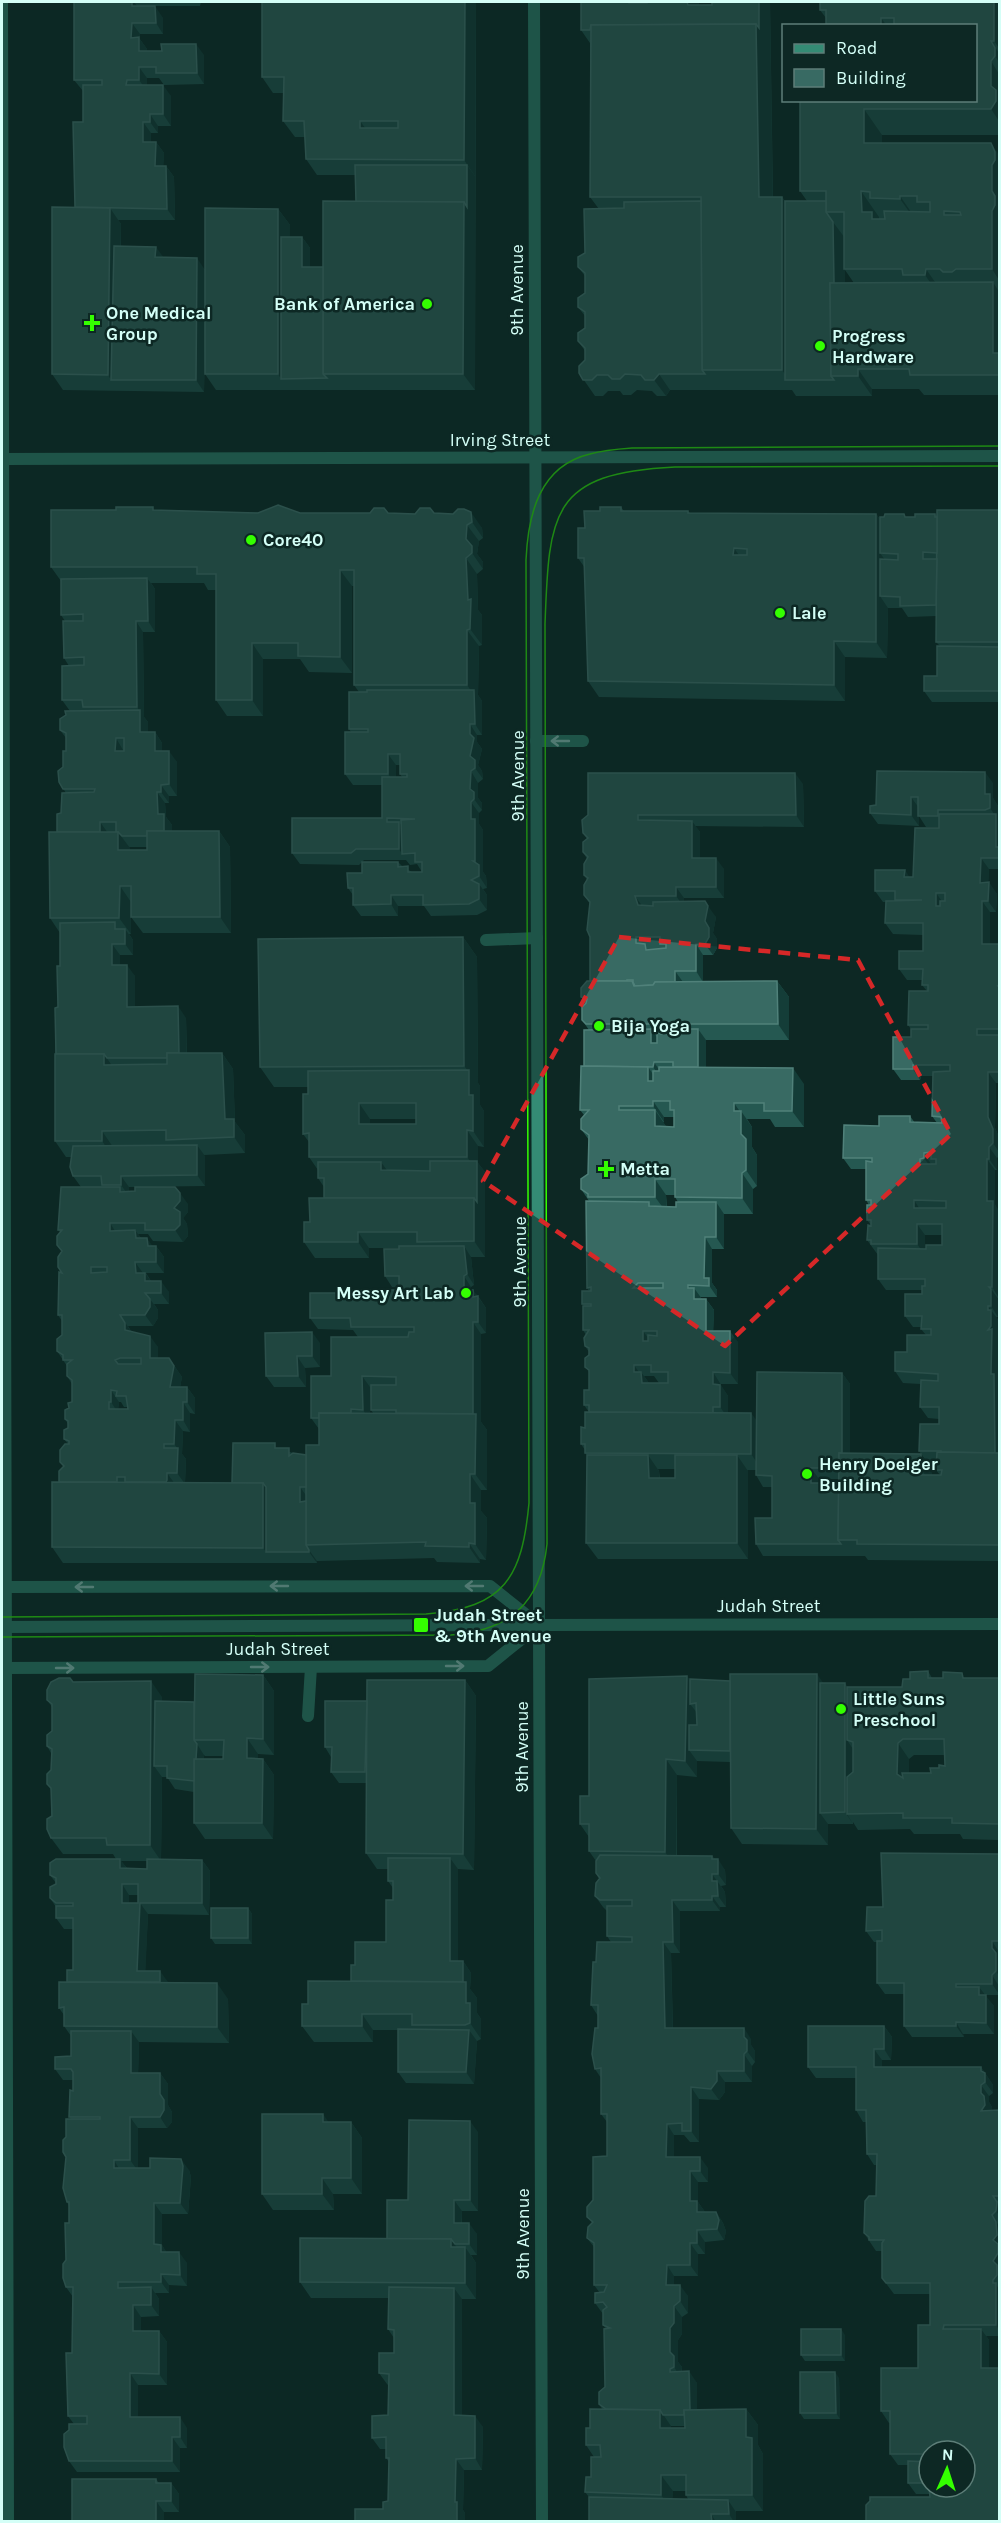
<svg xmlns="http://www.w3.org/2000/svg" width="1001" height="2523" font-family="Karla,sans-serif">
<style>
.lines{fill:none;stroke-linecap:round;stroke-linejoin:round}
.service{stroke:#348b74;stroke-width:12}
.minor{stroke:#348b74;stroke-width:12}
.tertiary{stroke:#348b74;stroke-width:12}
.tram{stroke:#34ff00;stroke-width:1.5}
.wall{fill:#255851;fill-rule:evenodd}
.shaded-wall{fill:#143d38}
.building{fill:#386a63;stroke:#50817a;stroke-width:1.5;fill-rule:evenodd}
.oneway{stroke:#a4dcd0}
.marked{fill:none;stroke:#d62828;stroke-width:4.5;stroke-dasharray:12 8;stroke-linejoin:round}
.poi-dot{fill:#34ff00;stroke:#0d2824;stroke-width:2}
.labels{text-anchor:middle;stroke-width:5;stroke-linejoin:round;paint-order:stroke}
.street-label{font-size:18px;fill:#d4fff7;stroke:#0d2824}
.poi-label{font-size:18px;font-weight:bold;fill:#d4fff7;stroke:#0d2824;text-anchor:start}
</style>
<rect width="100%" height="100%" fill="#0d2824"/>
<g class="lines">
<g class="service">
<path d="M536,741H583"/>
<path d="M486,940L537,938"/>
<path d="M2,1627L539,1625"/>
<path d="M308,1716L311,1667"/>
</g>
<g class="minor">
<path d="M2,2L8,2522"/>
<path d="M534,2L539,1625"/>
<path d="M2,459L1000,456"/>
</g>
<g class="tertiary">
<path d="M2,1587L490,1586L539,1625"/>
<path d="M539,1625L542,2522"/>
<path d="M2,1668L488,1666L539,1625L1000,1624"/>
</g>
<g class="tram">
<path d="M2,1617L426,1614C505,1608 522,1577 529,1503L526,560C528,515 539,466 590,454C604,450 618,449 632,448L1000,446"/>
<path d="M2,1637L451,1635C509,1631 541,1603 547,1544L545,624C549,512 551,473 675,467L1000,466"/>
</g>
</g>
<g class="wall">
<path d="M74,2H201L200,6H137L163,18V34H140L139,38L147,49V51L204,55V84L164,85L159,78H147V85L171,96V126H158V133H151V142H156L164,153L163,166H166L174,177L175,220H118L121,224V246L205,269L278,209L290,225L289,237H302L310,248V267H323L356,202L355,175H317L306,159L305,137H295L283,121L284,93H273L262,77V2H476L475,390H216L205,374V342L204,392L63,390L52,374L75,207L83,122V91L74,80Z"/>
<path d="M647,2H698L699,5L770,2L773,197H782L785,201H807L800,191V100H975V26H826V18L820,10L999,2V135H882V143L999,155V395H924L919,389H872V396H796L792,390H670L666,396H657L652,391L637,390L631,395H623L620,391H608L603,396H595L579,373L585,360V351L578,341L585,328V316L578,307L585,293V276L578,267L585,253L599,209L590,197V43L581,30L641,3H647ZM845,270L854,283H845Z"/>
<path d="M621,507L624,511H688L690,513L876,514L880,519L915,517L935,514L937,516L999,510V702H932L924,691L937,676L940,646L936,642V616L908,617L902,608H888L887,658L845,657V701L599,697L588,681L585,568L578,558L585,528L600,511Z"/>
<path d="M458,509L482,528L483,538L479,541L477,554L483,562V569L477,574L478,610L482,615V645L479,646L478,695L482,701V735H477V742L482,749L478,765L482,771L483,779L478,783V798L482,803V810L479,813V824L483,830V872L486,876L487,888L483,889L487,895V910L477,915L431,916L424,906H398V916H361L353,905V895L348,888L362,873L398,862L402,866L412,872H422L417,864L410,865L406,860H364L359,865L300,864L292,853L382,818V785H353L345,774L351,732L349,729L359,692L354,685V586H352V673L309,672L300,659H263V716H227L216,700V590H208L204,583H151L155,589V632H143L144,717L148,722V732H155L162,743V751L177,762V796H169V803H165L166,817L172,825V831H219L230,847L231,933H143L131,917V902V934H129L133,940V955H120V965L135,976V1007L186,1018L187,1053H222L233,1069L235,1122L245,1135V1153L204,1155L205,1186L129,1187V1192L188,1204V1212L183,1218L187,1224L188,1236L183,1242L153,1241L148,1234H138L141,1238L153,1246H156L164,1257V1273H146L151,1281L169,1292V1304H154L158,1310V1318L153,1326H128L131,1331L158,1347V1358H169L182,1377L180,1387H187L195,1398V1414L190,1413V1432L183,1431L182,1454L186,1459L185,1482L232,1483L278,1448L293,1453L306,1455L319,1445V1429L311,1418L331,1376L358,1337L353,1330L318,1329L310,1318L350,1293L399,1290V1287H392L385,1276L399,1249V1248H369V1258H315L304,1242L310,1222L324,1198V1187L318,1178V1170L309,1157V1142L303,1134L308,1094V1087H274L260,1067L463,937L477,957L478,1083L480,1086V1105L484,1111V1147L478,1146V1163L485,1172V1257H471L474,1285L471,1287V1290L478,1296L486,1308V1333L481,1334V1422L487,1430V1490H481V1511L487,1518L486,1560L480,1559V1563L437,1562L434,1558L317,1561V1563H63L52,1547L59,1482L63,1466L60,1462L68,1444L64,1439L68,1428V1424L65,1419L69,1408L72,1402V1384L67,1376V1366L57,1351L62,1335V1321L58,1315L62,1273V1252L60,1232L58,1230L103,1187H81L73,1176L71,1157H66L55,1141V1054L60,966V933L50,918L57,832L66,793L59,782L63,767L66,751V738L60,730L66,715L70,711L62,700L69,666L64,658L65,621L61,615V581L51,567L156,511L300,513L453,514ZM396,765H400V774L402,777H396ZM129,847H147V850H130ZM370,1119H416V1124H370ZM370,1387L371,1410L373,1413H370ZM119,1402H121L124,1407H128V1409H118Z"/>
<path d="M877,771L993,783V798L998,806V816L999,819V869H989L988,883L997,894L996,912H990V944H999V1083H996L995,1128L999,1137V1156L997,1158V1170H995V1204L999,1298H997L999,1300L998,1317H996L999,1321L998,1338L999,1381V1561L868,1560L865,1556H763L756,1544L772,1518V1487H763L756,1475V1470H747L748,1471V1559H598L586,1543L587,1455L585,1453V1450L581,1444L589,1412L584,1405L589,1390V1372L585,1367L589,1352L585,1346L586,1335L583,1330L584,1306L582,1304L589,1291L587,1288L589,1201L581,1189L588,1174L589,1140L581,1129L584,1115L580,1110L584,1066L589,1030L582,1020L586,1004L581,997L590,981V904L584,895L587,880L584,875L587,859L583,852L587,839L583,833L582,820L803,784L804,827L695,826L700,832V858L724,869V898H684V902L716,917L713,933L717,939V948L713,955H703V982L777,981L789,997V1040H706V1067L804,1084V1127H775L770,1119H747L752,1127V1147L757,1155V1186L753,1189V1214H724V1249H712V1283L717,1290V1297H700L702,1299H706L714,1310L713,1331L738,1342V1384H721V1386L728,1396V1413L756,1420L842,1373L850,1384V1453L932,1470V1475H940L936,1470V1462H927L919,1451L939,1424V1419L928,1418L920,1407L921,1384L903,1383L895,1371L907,1352L926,1335L921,1329V1327H913L905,1316L922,1294V1290H886L878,1279V1255L867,1240L871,1225L867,1220L869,1205L866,1200V1169H851L843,1158L879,1126L910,1116L915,1123H937L932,1116L933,1076H921L920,1080H901L893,1069L911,1037V1029L908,1025L927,991L922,985L923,980H907L899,969L923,951V935L893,934L885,923L886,902H883L875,891L910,877H913L939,827H926L919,816V826L878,824L870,813L876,805ZM664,1117H674V1127H666L663,1122H664ZM666,1195H675V1197L678,1202L676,1207H667ZM925,1235H942V1245L925,1249ZM644,1376H654L659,1383H649ZM658,1469H675V1478H660L659,1471ZM819,1479H839V1483H819Z"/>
<path d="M320,1343V1367L305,1368L306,1387H274L266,1376Z"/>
<path d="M928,1671L932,1678H999V1840L963,1839L960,1834H914L910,1829L858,1830L853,1822V1824H828V1845L742,1844L731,1828L730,1762L697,1761V1777L677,1775V1856H712L725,1870L726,1885L721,1886L725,1892L726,1907H720V1911H680V1953H671L673,2028L751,2039V2045L755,2051V2062L752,2066V2082H725V2092L719,2100L699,2099V2142H690L684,2135H674V2157L708,2168V2182H698V2202L705,2212H716L723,2223L726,2231L724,2240L705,2242V2254H698V2276H674V2285L688,2296V2313L682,2317V2334L678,2340V2362L682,2367V2371L697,2383V2410L746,2409L758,2425V2445L763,2454V2511H736V2522H590L589,2497L585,2492L591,2477L594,2457L586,2445L590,2428L602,2409L599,2404L605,2387L606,2329L603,2325V2314L595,2303L600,2293L594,2285V2247L587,2238L592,2223L587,2217L593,2200L607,2156V2122L601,2114V2078L595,2069L598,2016L591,2005L596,1962L611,1942L607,1936V1911L603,1907L595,1896L599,1879L596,1873V1861L589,1851V1837L580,1824L589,1796L687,1676L690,1681L823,1683L848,1687H902L910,1679ZM914,1755H944L945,1766L931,1773H909V1759ZM671,2426H685V2428H671ZM673,2491H686V2495L688,2499H672Z"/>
<path d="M263,1675L274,1691V1755L258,1754V1759H263L274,1775L273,1839H205L194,1823V1792L175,1789L167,1777H162L161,1859L202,1860L210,1871L209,1915L148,1914L145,1971L168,1983L228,1999L229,2043L139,2042L138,2073H160L168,2084V2105L172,2112V2122L167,2128H138V2168L189,2170L191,2177L188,2214H162V2245L166,2252L187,2263V2286L169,2285V2293H155L159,2299V2316L141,2317V2331H159L167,2342V2385H138V2417L187,2428V2448H180V2472H77L69,2461L74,2424L68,2416L72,2353L73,2297L66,2287V2260L69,2223V2206L67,2202L66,2137L71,2119L69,2117L73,2091V2080H63L55,2069L71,2056V2036L64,2026V2015L59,2008L67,1982L73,1970V1929H64L56,1918V1907L50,1898L56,1883L50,1875L116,1859L113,1854H63L51,1838V1790L47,1784L51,1770V1753L47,1746L52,1731V1707L47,1700L73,1682L162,1697V1701L194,1702ZM204,1755L205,1756H224L223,1759H204ZM121,1861H147V1869L127,1868ZM129,1895H138V1903H129Z"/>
<path d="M465,1680L476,1696L474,1870L458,1869V1961H463L471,1973L470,1989L477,1998V2013L481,2019V2039L477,2041L474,2084L406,2083L398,2072V2030H373V2042H314L302,2026L308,2004L351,1981L355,1965L386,1942L393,1900V1888L388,1881V1869H377L366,1853L367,1783H339L331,1772V1757L325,1747L367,1701Z"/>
<path d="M999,1854V1995H984L994,2006V2034H963L964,2037H912L904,2026V1994H885L877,1983V1942H874L866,1931L883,1907Z"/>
<path d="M248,1908L252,1914V1944H215L211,1938Z"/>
<path d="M808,2026H884L892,2037L891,2060H882V2067H981L993,2085V2093L989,2096V2102L992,2107V2111L999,2110V2336H986L989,2340V2368H999V2522L866,2521V2505L870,2501V2497H930V2494H916L908,2483V2465H898L890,2454V2423H889L881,2411V2368H918V2325H930V2294H894L882,2278V2251H876L864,2233L865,2201L869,2196H876L877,2165H874L867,2154V2122H863L856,2110V2078H816L808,2067ZM929,2451H965V2487H929Z"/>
<path d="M328,2122H351L362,2138V2194H333L334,2210H273L262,2194Z"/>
<path d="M478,2132V2211H462V2223L477,2234V2255H471L476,2263V2299H462V2416L483,2427L482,2470H464L463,2510L465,2513V2522H355L383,2509L388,2501L389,2462L386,2458V2449H380L372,2438L388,2415V2385L387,2384L379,2373L394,2353V2338L388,2329L389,2298H311L300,2282L387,2239L408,2200Z"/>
<path d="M845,2335V2361H805L801,2355Z"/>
<path d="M839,2378L840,2419H804L800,2413Z"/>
<path d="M156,2479L159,2483H171L179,2494V2512H164V2522H72Z"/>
</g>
<g class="shaded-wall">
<path d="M132,2H134L140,10L132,6Z"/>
<path d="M465,2H476L475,176L464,160Z"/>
<path d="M629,2H640L641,3V19L629,3Z"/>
<path d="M687,2H699V21L688,5Z"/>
<path d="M759,2H770L773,217L759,197L756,24Z"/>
<path d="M994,2H999V48L994,41Z"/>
<path d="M155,6L163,18V34L156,23Z"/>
<path d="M881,18L887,26H881Z"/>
<path d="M132,23L140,34L139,38L147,49V62L131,38Z"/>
<path d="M991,41L999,53V62L995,56Z"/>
<path d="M196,44L204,55V84L197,73Z"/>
<path d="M991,61L999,74V121L991,109Z"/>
<path d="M139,67L147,78V91L139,80Z"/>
<path d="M163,85L171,96V126L163,114Z"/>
<path d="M864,109L882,135V169L864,143Z"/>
<path d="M150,114L158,126V133L150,122Z"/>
<path d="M360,121L372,137L360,128Z"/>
<path d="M143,122L151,133V153L143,142Z"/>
<path d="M156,142L164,153L163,177L155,166Z"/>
<path d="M991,143L999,155V280L992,269Z"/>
<path d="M467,165L475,176V390L463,374L464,202Z"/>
<path d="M166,166L174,177L175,220L167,209Z"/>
<path d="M861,191L879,217V223L862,212Z"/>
<path d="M900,196L918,222V224L900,199Z"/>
<path d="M782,197L796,217L789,380L782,370Z"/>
<path d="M110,208L121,224L119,380H111L108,375Z"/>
<path d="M278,209L290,225L289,378L281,379L278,374Z"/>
<path d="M833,222L845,238V376H834Z"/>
<path d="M302,237L310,248V278L302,267Z"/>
<path d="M156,247L164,258L155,257Z"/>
<path d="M197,258L205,270L204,392L196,380Z"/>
<path d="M926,269L944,295L943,301L925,275Z"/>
<path d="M993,282L999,292V362L993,353Z"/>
<path d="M858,369L872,389V396L858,376Z"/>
<path d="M659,374L670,390L666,396L654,380Z"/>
<path d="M471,512L482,528L483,538L472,522Z"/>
<path d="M876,514L888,530L880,553L888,564L880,596L888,608L887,658L876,642Z"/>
<path d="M467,525L479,541L477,554L483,562V569L472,553L466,539Z"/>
<path d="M734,548L745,564L733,555Z"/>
<path d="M466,558L477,574L478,610L482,615V645L470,629L468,600Z"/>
<path d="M340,570L352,586V673L340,657Z"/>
<path d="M147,578L155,589V632L148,621Z"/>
<path d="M136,621L143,632L144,717L148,722V743L140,732V712L137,707Z"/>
<path d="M467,630L479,646L478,695L482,701V735L475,724L474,695L467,685Z"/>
<path d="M834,641L845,657V701L834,685Z"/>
<path d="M252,643L263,659V716L252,700Z"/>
<path d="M470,724L477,735V742L482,749L478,765L482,771L483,779L475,768L470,756Z"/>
<path d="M155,732L162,743V762L155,751Z"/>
<path d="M116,738L123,750V762L115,751Z"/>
<path d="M169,751L177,762V796L169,784Z"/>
<path d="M388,754L396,765V785L388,774Z"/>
<path d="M471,771L478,783V798L482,803V810L474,799L470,789Z"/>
<path d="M985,772L993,783V798L998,806V816L999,819V853L996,847V817L990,808L985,794Z"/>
<path d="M795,773L803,784L804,827L796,815Z"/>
<path d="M161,785L169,796V803L161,792Z"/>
<path d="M157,792L165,803L166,817L172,825V843L164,832L158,814Z"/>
<path d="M911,797L919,808V826L911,815Z"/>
<path d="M471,802L479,813V824L483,830V872L486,876L487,888L479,876V866L475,861L471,819Z"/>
<path d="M692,821L700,832V869L692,858Z"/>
<path d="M100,822L108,833L100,837Z"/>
<path d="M399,822L407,833L402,854L399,849Z"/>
<path d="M219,831L230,847L231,933L220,917Z"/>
<path d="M118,832L130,848V866L118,850Z"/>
<path d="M716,858L724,869V898L716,887Z"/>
<path d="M981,858L989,869L988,894L980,883Z"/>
<path d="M905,870L912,881L904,877Z"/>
<path d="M989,882L997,894L996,912L988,901Z"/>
<path d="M479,884L487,895V910L479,899Z"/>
<path d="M120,886L131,902V934L119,918Z"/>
<path d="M676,887L684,898V907L676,896Z"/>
<path d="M936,893L944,904L943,917L936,906Z"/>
<path d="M391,895L398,906V916L391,904Z"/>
<path d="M635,896L643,907L638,905Z"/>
<path d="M982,901L990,912V955L982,944Z"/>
<path d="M708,906L716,917L713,933L717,939V948L713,955L705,944V921Z"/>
<path d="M125,929L133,940V955L125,944Z"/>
<path d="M463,937L477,957L478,1083L480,1086V1105L484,1111V1147L473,1131L469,1095V1072L464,1066Z"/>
<path d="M112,944L120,955V977L112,965Z"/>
<path d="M696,944L703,955V982L696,971Z"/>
<path d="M127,965L135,976V1018L127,1007Z"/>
<path d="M675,971L683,982L675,986Z"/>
<path d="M777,981L789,997V1040L778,1024Z"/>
<path d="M178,1006L186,1018L187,1069L179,1058Z"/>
<path d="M651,1029L659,1040V1054L651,1043Z"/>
<path d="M698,1029L706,1040V1083L698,1072Z"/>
<path d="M222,1053L233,1069L235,1122L245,1135V1153L234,1137L225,1119Z"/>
<path d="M104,1054L115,1070L104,1065Z"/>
<path d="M654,1062L661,1073V1078L653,1067Z"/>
<path d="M913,1065L921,1076L920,1080L913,1069Z"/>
<path d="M648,1067L659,1083L648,1081Z"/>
<path d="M793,1068L804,1084V1127L792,1111Z"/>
<path d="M988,1072L996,1083L995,1128L999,1137V1152L993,1143L988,1117Z"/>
<path d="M653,1101L664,1117V1122L653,1106Z"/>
<path d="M359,1103L370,1119V1140L359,1124Z"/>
<path d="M734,1103L741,1113V1111L752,1127V1147L757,1155V1186L746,1170L741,1134L734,1111Z"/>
<path d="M655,1110L666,1126V1142L655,1126Z"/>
<path d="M467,1130L478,1146V1163L485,1172V1257L474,1241V1198L477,1171L467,1157Z"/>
<path d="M102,1131L113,1147V1157L102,1141Z"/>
<path d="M197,1145L205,1156V1186L197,1175Z"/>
<path d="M989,1147L997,1158V1170L989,1159Z"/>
<path d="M924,1153L931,1164L932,1169L924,1158Z"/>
<path d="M987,1159L995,1170V1204L999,1211V1298L992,1287L987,1201Z"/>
<path d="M381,1162L389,1173L381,1170Z"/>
<path d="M742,1173L753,1189V1214L742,1198Z"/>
<path d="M121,1176L129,1187V1196L121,1185Z"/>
<path d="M655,1179L666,1195L667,1213L655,1197Z"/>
<path d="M180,1193L188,1204V1212L183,1218L187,1224L188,1236L183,1242L175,1230L174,1208Z"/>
<path d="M914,1200L921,1211L914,1208Z"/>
<path d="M716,1202L724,1214V1249L716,1237Z"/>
<path d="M110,1223L117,1234L110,1231Z"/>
<path d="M917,1224L925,1235V1255L917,1244Z"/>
<path d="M135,1230L143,1241L136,1238Z"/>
<path d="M358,1232L369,1248V1258L358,1242Z"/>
<path d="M705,1237L712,1249V1283L717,1290V1297L704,1278Z"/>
<path d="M147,1238L155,1250L148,1246Z"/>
<path d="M156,1246L164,1257V1273L156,1262Z"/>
<path d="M464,1246L471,1257L474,1285L467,1274Z"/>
<path d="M135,1262L143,1273H136Z"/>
<path d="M145,1273L153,1284L145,1281Z"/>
<path d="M464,1276L471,1287L472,1301L464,1290Z"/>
<path d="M161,1281L169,1292V1304L161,1293Z"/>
<path d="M688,1285L694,1294V1288L702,1299H694L688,1288Z"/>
<path d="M991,1289L999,1300L998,1317L991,1306Z"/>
<path d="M473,1290L486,1308V1333L478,1322L473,1297Z"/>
<path d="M150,1299L158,1310V1318L153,1326L145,1315Z"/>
<path d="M706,1299L714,1310L713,1342L706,1331Z"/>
<path d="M988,1306L999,1321L998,1338L999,1340V1464L995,1457L988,1330Z"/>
<path d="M120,1315L133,1334L125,1330Z"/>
<path d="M473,1322L481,1334V1422L487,1430V1490L475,1474L473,1418Z"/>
<path d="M643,1331L651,1342L643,1341Z"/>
<path d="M730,1331L738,1342V1384L730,1373Z"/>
<path d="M312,1332L320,1343V1367L312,1356Z"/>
<path d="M150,1336L158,1347V1369L150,1358Z"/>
<path d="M297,1356L305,1368L306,1387L298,1376Z"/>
<path d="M169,1358L182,1377L178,1398L170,1387Z"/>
<path d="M634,1365L641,1375V1372L649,1383H642L634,1372Z"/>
<path d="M713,1372L728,1396V1418L720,1407L713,1384Z"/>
<path d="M842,1373L850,1384V1479L842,1468Z"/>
<path d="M362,1376L370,1387V1421L363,1410Z"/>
<path d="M187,1387L195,1398V1414L187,1402Z"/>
<path d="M111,1390L119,1402L118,1413L111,1402Z"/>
<path d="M183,1402L190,1413V1432L183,1420Z"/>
<path d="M751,1413L763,1429L762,1470L751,1454Z"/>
<path d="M175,1420L183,1431L182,1454L186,1459L185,1484L177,1473L178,1449L174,1444Z"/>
<path d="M921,1454L932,1470V1485L921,1469Z"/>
<path d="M648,1455L659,1471L660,1494L649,1478Z"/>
<path d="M737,1455L748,1471V1559L737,1543Z"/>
<path d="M811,1468L819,1479V1494L811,1483Z"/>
<path d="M167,1473L175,1484L163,1487Z"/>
<path d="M470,1474L481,1490V1511L487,1518L486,1560L475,1544L470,1503Z"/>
<path d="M263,1483L274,1499L266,1552L263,1548Z"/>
<path d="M300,1487L308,1498L307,1513L300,1502Z"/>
<path d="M469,1543L480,1559V1563L469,1547Z"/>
<path d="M309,1550L317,1561V1563L309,1552Z"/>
<path d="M817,1674L828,1690L820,1813L828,1824V1845L816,1829Z"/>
<path d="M263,1675L274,1691V1755L263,1739Z"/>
<path d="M687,1676L698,1692L696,1703L690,1704L698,1714L697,1750H689L697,1761V1777L685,1761Z"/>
<path d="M465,1680L476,1696L474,1870L463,1854Z"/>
<path d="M151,1681L162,1697V1766H154L162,1777L161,1861L150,1845Z"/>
<path d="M845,1683L853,1694L847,1740L853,1749V1814H847L853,1824L845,1812Z"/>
<path d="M247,1738L258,1754V1774L247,1758Z"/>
<path d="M898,1743L909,1759V1790L897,1774Z"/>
<path d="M197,1744L204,1755L203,1793L196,1782Z"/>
<path d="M263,1759L274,1775L273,1839L262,1823Z"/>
<path d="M666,1759L677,1775L676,1868L665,1852Z"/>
<path d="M712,1856L718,1863V1859L725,1870L726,1885L718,1874L712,1859Z"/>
<path d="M450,1858L458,1869V1973L450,1961Z"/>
<path d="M120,1859L128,1870L120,1868Z"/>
<path d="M202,1860L210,1871L209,1915L202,1903Z"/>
<path d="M712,1874L725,1892L726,1907L718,1896L712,1881Z"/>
<path d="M122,1884L129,1895V1914L122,1903Z"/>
<path d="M712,1896L720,1907V1911L712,1900Z"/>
<path d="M672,1900L680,1911V1953L673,1942Z"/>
<path d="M140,1903L148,1914L145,1982L137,1971Z"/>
<path d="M248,1908L252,1914V1944L248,1938Z"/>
<path d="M992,1941L999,1952V1976L996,1971L992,1948Z"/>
<path d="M663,1942L671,1953L673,2039L665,2028Z"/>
<path d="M463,1961L471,1973L470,1989L477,1998V2013L481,2019V2039L470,2023L463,1987Z"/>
<path d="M160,1971L168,1982V1999L160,1988Z"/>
<path d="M992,1975L999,1986V1994L992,1984Z"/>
<path d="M217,1983L228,1999L229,2043L217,2027Z"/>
<path d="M979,1987L994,2006V2034L986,2023L979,1995Z"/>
<path d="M362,2014L373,2030V2042L362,2026Z"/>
<path d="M956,2022L963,2034L964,2037L956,2026Z"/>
<path d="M884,2026L892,2037L891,2060L884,2049Z"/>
<path d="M744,2028L751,2039V2045L755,2051V2062L747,2051L744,2037Z"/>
<path d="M469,2030L477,2041L474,2084L466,2072Z"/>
<path d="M131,2031L139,2042L138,2084L131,2073Z"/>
<path d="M874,2049L882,2060V2078L874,2067Z"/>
<path d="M744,2054L752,2066V2082L744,2071Z"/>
<path d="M981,2067L993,2085V2093L985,2082L981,2071Z"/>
<path d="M717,2071L725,2082V2092L719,2100L711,2089Z"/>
<path d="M160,2073L168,2084V2105L172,2112V2122L167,2128L160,2117Z"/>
<path d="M981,2085L989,2096V2102L992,2107V2116L981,2111Z"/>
<path d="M691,2087L699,2099V2142L691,2131Z"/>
<path d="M323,2114L334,2130L323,2122Z"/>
<path d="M130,2117L138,2128V2171L130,2160Z"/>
<path d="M470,2121L478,2132V2211L470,2200Z"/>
<path d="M351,2122L362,2138V2194L351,2178Z"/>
<path d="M667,2124L674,2135V2168L666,2157Z"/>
<path d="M700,2157L708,2168V2182L700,2171Z"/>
<path d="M181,2159L189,2170L191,2177L188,2214L180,2203Z"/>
<path d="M114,2160L121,2172L114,2168Z"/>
<path d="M690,2171L698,2182V2202L705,2212V2223L690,2201Z"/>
<path d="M322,2178L333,2194L334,2210L322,2194Z"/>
<path d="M454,2200L462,2211L461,2234L454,2223Z"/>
<path d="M997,2202L999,2205V2215L996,2211Z"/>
<path d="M154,2203L162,2214V2245L169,2256H162L154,2244Z"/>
<path d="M716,2212L723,2223L726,2231L724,2240L717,2229Z"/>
<path d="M992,2215L999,2226V2278L997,2275L993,2261Z"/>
<path d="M469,2223L477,2234V2255L469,2244Z"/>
<path d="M697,2230L705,2242V2254L697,2243Z"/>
<path d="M451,2239L462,2255L451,2247Z"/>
<path d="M690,2243L698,2254V2276L690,2265Z"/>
<path d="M465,2247L476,2263V2299L465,2283Z"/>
<path d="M179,2252L187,2263V2286L180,2275Z"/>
<path d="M667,2265L674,2276V2296L666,2285Z"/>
<path d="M161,2274L169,2285V2293L161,2282Z"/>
<path d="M993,2280L999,2289V2330L996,2325Z"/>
<path d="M680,2285L688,2296V2313L680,2301Z"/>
<path d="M151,2287L159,2299V2316L151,2305Z"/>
<path d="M454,2288L462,2299V2427L454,2415Z"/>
<path d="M133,2305L141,2317V2342L133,2331Z"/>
<path d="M674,2306L682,2317V2334L678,2340V2362L682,2367L681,2378L674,2367L670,2352V2328Z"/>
<path d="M841,2329L845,2335V2361L841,2355Z"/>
<path d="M981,2329L989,2340V2379L981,2368Z"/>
<path d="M159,2331L167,2342V2385L159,2374Z"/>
<path d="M689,2371L697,2383V2426L690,2415Z"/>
<path d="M835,2372L839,2378L840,2419L836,2413Z"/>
<path d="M130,2373L138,2385V2428L130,2417Z"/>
<path d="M746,2409L758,2425V2445L763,2454V2511L752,2495L746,2437Z"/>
<path d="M660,2410L671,2426L672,2444L660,2428Z"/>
<path d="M475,2416L483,2427L482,2470L475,2458Z"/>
<path d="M180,2417L187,2428V2448L180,2437Z"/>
<path d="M172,2437L180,2448V2472L172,2461Z"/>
<path d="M456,2459L464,2470L463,2510L465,2513V2522H457L455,2502Z"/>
<path d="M661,2475L673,2491L672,2511L661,2495Z"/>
<path d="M171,2483L179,2494V2512L171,2501Z"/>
<path d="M728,2500L736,2512V2522H734L729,2514Z"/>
<path d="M156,2501L164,2512V2522H156Z"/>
<path d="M711,2514L716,2522H712Z"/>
</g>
<g class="building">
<path d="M74,2H132V6H155L156,23H132L131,38L139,37V51H162L161,44H196L197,73H156V67H139V80H127L126,85H163V114H150V122H143V142H156L155,166H166L167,209L75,207L73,122H83V85H102V80H74Z"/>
<path d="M262,2H465L464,160L306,159L304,121H283L284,77H262ZM360,121H398V128H360Z"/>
<path d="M581,2H629V3H647V2H687L688,5H712V2H759V28L756,24L591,25L590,30H581Z"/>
<path d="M820,2H994V41H991L995,48V56L991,61V86L996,90V101L991,109H864V143H991L995,152V160L992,165V191L995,196V205L992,211V269H956L952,272H943L940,269H926L925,275H903L902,269H844V212H826V191H800V100H975V26H894V18H881V26H826V10H820ZM861,191L870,192V198L900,199V196H917V202H930V212L884,211L885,219H872V212H862ZM944,211L960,212L961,215H944Z"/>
<path d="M756,24L759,197H782V370H702L701,197H590L591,25Z"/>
<path d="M355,165H467V207L464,202H356Z"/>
<path d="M323,201L464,202L463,374H323Z"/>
<path d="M701,201L702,370L705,374H659L654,380H645L641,375L625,374L620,379H612L608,375H597L592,380H583L579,373V366L585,360V348L578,341V333L585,328V312L578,307V298L585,293V273L578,267V257L585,253L584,209L624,208V202Z"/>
<path d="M785,201H826V212L833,222L834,283H830L831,376L834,380H785Z"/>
<path d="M52,207L110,208L108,375L52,374Z"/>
<path d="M205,208L278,209V374H205Z"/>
<path d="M281,237H302V267H323V374L327,378L281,379Z"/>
<path d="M114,246L156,247L155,257L197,258L196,380H111Z"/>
<path d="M993,282V353H999V375H910L909,369H858V376H831L830,283Z"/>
<path d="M278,505L300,513H370L374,508H384L388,513L415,514L420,508H430L434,513L453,514L458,509H464L471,512L472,522L467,525L466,539L472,546V553L466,558L468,600L471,599L470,629L467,630V685H354V570H340V657L298,656V643H252V700H216V574H197V567H51V510H116V507H153V510L258,513Z"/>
<path d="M600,507H621V511H688V513L876,514V642L834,641V685L588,681L584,558H578V528H585L584,511H600ZM734,548L747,549V555H733Z"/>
<path d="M937,510H999V642H936Z"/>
<path d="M885,514H904L905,517H915V514H935V517H937V553L923,552V559H937L936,605L900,606V597L880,596V559L898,560V554L880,553V517H884Z"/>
<path d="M147,578L148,621H136L137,707H83L82,700H62V666L84,665V657L64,658L63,621H83V614L61,615V579Z"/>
<path d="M937,646L999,647V691H924V676H937Z"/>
<path d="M367,690H474L475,724H470V734L474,738L470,756L475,760V768L471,771L470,789L474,792V799L471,802V819H475V861H473L479,865V876L471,880L479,884V899L469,904L423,905V895H391V904L353,905V888H348L347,873H362V862H398V867L408,866V872H422V862H415V853L402,854L401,820L415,819L387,818V822H399V849H356L351,853H292V818H382V777H407V774H400V754H388V774H345V732H368V729H349V692H367Z"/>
<path d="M140,710V732H155V751H169V784L161,785V792H157L158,814H164V831H147V836H122L118,832H116V822H100V832H57V814L61,813L62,793L94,792L95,789H63L59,782L58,771L63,767V751H66V733L60,730V719L66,715L65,711ZM116,738H124V751H115Z"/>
<path d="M877,771L985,772V794H990V808L985,810H938V816H918V797H911V815L870,813V806L876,805Z"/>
<path d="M588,773H795L796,815H638V820L692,821V858H716V887H676V896H635L638,905L653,906V902L705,901L708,906L705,921L709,928V937L705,944H696V971H675V982H655L653,985L635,986L633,982V980H627V981H590V937L587,930L590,902L584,895V885L588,878L584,875V864L588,857L583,852V842L588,838L583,833L582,820L588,815ZM636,937H660V944H666V948L646,950L645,944L636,943Z"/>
<path d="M939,814H996V847H999V858H981L980,883L989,882L988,901H982V944H999V985L997,986H999V1029H977V1035H999V1072H988V1117L993,1129V1143L989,1147V1159H987V1201H993L992,1287H989L991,1289V1306H988V1310H991V1326L988,1330L992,1329L991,1374H994L995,1453L941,1452V1451H919L920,1424H939V1407H920L921,1380L938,1381V1374L895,1371V1352H907V1335H931V1329H921L922,1316H905V1294H922V1286H925V1279H878V1248L926,1249V1245H942V1224H917V1244H871V1240H867L868,1225L871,1226V1220H867V1205H871V1200H866V1161L872,1162V1158H843L844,1125L879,1126V1116H910V1122L942,1123L941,1117L932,1116L933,1072L950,1071V1065H913V1069H893V1037H911V1029H928V1025H908L909,991H928V985H922L923,969H899V951H923V923H885L886,901L922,900H895V891H875V870H905L904,877H913L915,828H939ZM936,893H945V901H940V906H936ZM931,1152V1159H936V1164H920V1159L924,1158V1153ZM914,1200L946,1201V1208H914Z"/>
<path d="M147,831H219L220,917H131V886H120L119,918H50L49,832H118V850H147Z"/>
<path d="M115,922V929H125V944H112V965H127V1007L178,1006L179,1053H167V1058H107L104,1054H56L55,1008L58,1007L57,966H60V923Z"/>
<path d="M463,937L464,1066L260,1067L258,939Z"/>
<path d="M587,981H632L634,986L653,985L655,982L777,981L778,1024H586L582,1020V1007L586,1003L587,999L581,997V988Z"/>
<path d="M651,1029V1043H657V1033L662,1034V1029H698V1067H673V1062H654L653,1067L584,1066V1030Z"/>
<path d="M167,1053H222L225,1119H234V1137L166,1140V1130L102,1131V1141H55V1054H104V1065L167,1064Z"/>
<path d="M581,1066L648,1067V1081H653V1071H659V1067L793,1068L792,1111H764V1103H734V1111H741V1134L746,1139V1170L742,1173V1198L675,1197V1179H655V1197H588V1194L581,1189V1179L588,1174L589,1135L581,1129V1119L589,1110H580ZM653,1101H670V1110H674V1127L655,1126V1110H619V1106H653Z"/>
<path d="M469,1070V1095H473V1131L467,1130V1157H309V1133L303,1134V1094H308V1071ZM359,1103H416V1124H359Z"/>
<path d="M197,1145V1175L121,1176V1185H102L101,1176H73L70,1167L73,1146Z"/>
<path d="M430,1161H477V1202L474,1198H324V1178H318V1162H381V1170L430,1171Z"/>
<path d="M61,1187H120V1192L135,1191V1187H175L180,1193V1201L174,1208L180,1212V1225L175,1230H145V1223H110V1231L135,1230L136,1238H147L148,1246H156V1262H135L136,1273H145V1281H161V1293H145L150,1299V1307L145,1315H120L125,1323V1330L150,1336V1358H169L174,1366L170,1387H187V1402H183V1420H175L174,1444H164V1448H178L177,1473H167V1480L166,1482H125V1477H117V1482H59V1471L64,1466L60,1462V1450L65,1444H69V1441L64,1439V1430L68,1428V1421L65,1419V1410L69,1408L68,1403L72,1402V1380L67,1376V1364L72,1360H63V1355L57,1351V1339L62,1335V1315H58L59,1272L62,1273L58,1267V1257L62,1251L57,1245V1236L62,1230H58ZM91,1267H107V1272L91,1273ZM120,1358H141V1364H118L115,1360ZM111,1390L117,1391L116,1396H126L128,1409H109V1402H111Z"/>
<path d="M309,1198H474V1241L417,1242V1232H358V1242H304V1222H310Z"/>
<path d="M586,1201L649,1202V1206L676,1207V1202H716V1237H705L704,1278H709V1286L688,1285V1288H694V1299H706V1331H730V1373L713,1372V1384L720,1385V1407H713V1413L589,1412V1405H584V1390H589V1370L585,1367V1358L589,1355V1348L585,1346L584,1338L589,1330H583V1306H591V1304H582V1291H591V1287L587,1288ZM638,1283H663V1288H633ZM643,1331H657V1336L648,1335V1341H643ZM634,1365H651V1372H668V1383H642L641,1372H634Z"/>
<path d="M399,1246H464L467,1274L464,1276V1290H473V1297L478,1296V1322H473V1414L396,1413V1410H371V1385H396V1377L362,1376L363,1410L351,1409V1413H319V1418H311V1376H331V1337H408L409,1332H414V1327H351L350,1318H310V1293H350V1290H399V1276H385L384,1249H399Z"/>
<path d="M312,1332V1356H297L298,1376H266L265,1333Z"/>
<path d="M757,1372L842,1373V1453H839V1468H811V1483H839L838,1540L841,1544H756L755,1518H772V1476L756,1475Z"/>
<path d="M585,1412L751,1413V1454L585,1453V1444H581V1427L585,1428Z"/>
<path d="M319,1413L476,1414L475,1474H470V1503H475V1544L469,1543V1547L425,1546L426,1542L306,1545V1445H319Z"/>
<path d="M233,1443H275V1448H289V1456L293,1453L306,1455V1487H300V1502L306,1501V1545L309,1550V1552H266V1487L263,1483H232Z"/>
<path d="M937,1452L999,1453V1545L857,1544V1540H838L839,1453L921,1454V1469H915L916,1475H941L942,1470H936Z"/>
<path d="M587,1455H648L649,1478H675V1455H737V1543H586Z"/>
<path d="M52,1482L263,1483V1548L52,1547Z"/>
<path d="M928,1671V1678H943V1672L962,1673L963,1678H999V1824L952,1823V1818H903V1813L847,1814V1777L853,1772V1742L847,1740V1687H902L903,1679H910V1672ZM903,1739H944L945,1766L939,1765V1768H930L931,1773H902L903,1778L897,1774L898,1743Z"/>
<path d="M195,1674L263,1675V1739L247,1738V1758L263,1759L262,1823H194V1759H223L224,1740H194Z"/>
<path d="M730,1674H817L816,1829L731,1828Z"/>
<path d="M687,1676L685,1761L666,1759L665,1852L589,1851V1824H580V1796H589V1679Z"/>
<path d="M59,1678H70L73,1682L151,1681L150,1845H107L106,1838H51L47,1829V1819L52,1816L51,1788L47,1784V1774L51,1770L52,1749L47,1746V1735L52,1731V1704L47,1700V1690L51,1682Z"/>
<path d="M690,1679L730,1681V1751L689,1750V1725H697L696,1703L690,1704Z"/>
<path d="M367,1680H465L463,1854L366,1853Z"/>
<path d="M820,1683H845V1812L820,1813Z"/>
<path d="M155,1701L194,1702V1740L197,1744L196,1759H194V1781L167,1778V1766H154Z"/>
<path d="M325,1701H367L365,1772H331L332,1747H325Z"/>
<path d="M881,1853L999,1854V1941H992V1948L996,1953V1971L992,1975V1984H956V1987H979V1995H986V2023L956,2022V2026H904V1983H877V1941H882V1930L866,1931L867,1907H883Z"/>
<path d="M600,1855L712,1856V1859H718V1874H712V1881H717L718,1896H712V1900H672L673,1942H663L665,2028H744V2037L747,2040V2051L744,2054V2071H717V2081L711,2089L691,2087V2131H682V2123L667,2124L666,2157H700V2171H690V2201H697V2212H716L719,2220L717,2229L697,2230V2243H690V2265H667L666,2285H680V2301L674,2306V2323L670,2328V2352L674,2356V2367L670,2369V2372L689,2371L690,2410H684V2415H663L660,2410L606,2409L599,2404V2392L605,2387L604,2329L610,2328L603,2325V2310L607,2307L603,2302L595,2303V2293L604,2292L607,2285H594V2243L587,2238L588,2227L593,2222L587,2217V2207L593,2200V2157L607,2156V2114H601V2068L595,2069L592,2054L595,2028H598V2005H591L593,1962H596L597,1942H632V1937L607,1936V1906H632V1900H600L595,1896L596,1883L600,1878L596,1873V1861Z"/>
<path d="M388,1858H450V1961H463V1982L351,1981V1965H355V1942H386V1900H393V1881H388Z"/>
<path d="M56,1859H120V1868L147,1869V1859L202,1860V1903H140L137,1971H160V1982H67V1970H73V1918H56V1906H73V1903H56L50,1898V1887L56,1884V1878L50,1875V1863ZM122,1884H138V1903H122Z"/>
<rect x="211" y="1908" width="37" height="30"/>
<path d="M308,1981L466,1982V2003H470V2023L465,2025H412V2014H362V2026H302V2004H308Z"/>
<path d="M59,1982L217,1983V2027L64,2026V2007L59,2008Z"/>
<path d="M808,2026H884V2049H874V2067H981V2071L985,2073V2082L981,2085V2093L984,2096L985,2105L981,2111L999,2110V2196H993L997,2202L996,2211L992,2215L996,2222L997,2235L993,2240L998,2244V2253L993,2261L997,2265V2275L993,2280V2283H996V2325H944L943,2329H981V2368H999V2522L866,2521V2505L870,2501V2497H930L929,2487H965V2451H929V2454H890V2411H881V2368H918V2325H930V2283H886L882,2278V2243L884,2240H869V2237L864,2233L865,2201L869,2196H876L877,2154H867L866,2110H856V2067H808Z"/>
<path d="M398,2029L469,2030L466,2072H398Z"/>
<path d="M71,2031H131V2073H160V2094L164,2100V2110L160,2117H130V2160H114V2168H150V2158L181,2159L183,2166L180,2203H154V2244L161,2245V2252H179L180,2275L161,2274V2282H118V2288L151,2287V2305H133V2331H159V2374L130,2373V2417H180V2437H172V2461H69L64,2447V2434L69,2430V2424H87V2416H68L66,2353H72L73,2287H66L63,2278V2264L66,2260L65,2223H69V2202H67L63,2188L66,2157L63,2152V2140L66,2137V2119H100V2117H69L70,2090L73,2091V2072L71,2069H55V2057L71,2056Z"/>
<path d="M262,2114H323V2122H351V2178H322V2194H262Z"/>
<path d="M409,2120L470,2121V2200H454V2223H469V2244H455L451,2239H387V2200H408Z"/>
<path d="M300,2238L451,2239V2247H465V2283L300,2282Z"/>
<path d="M389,2287L454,2288V2415L475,2416V2458L456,2459L455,2502H457V2522H355V2509H383V2502L388,2501L389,2458H386V2437L372,2438V2416L388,2415L389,2374L379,2373V2353H394V2330L388,2329Z"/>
<rect x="801" y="2329" width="40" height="26"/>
<path d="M800,2372H835L836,2413H800Z"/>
<path d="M590,2409L660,2410V2428H685L684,2410L746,2409V2437L752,2438V2495H686V2475H661V2495L585,2492L586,2477H591V2457H601L600,2445H586V2428H590Z"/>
<path d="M908,2461L929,2462V2483H908Z"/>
<path d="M72,2479H156V2483H171V2501H156V2522H72Z"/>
<path d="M589,2497L728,2500L729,2514H711L712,2522H594L589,2521Z"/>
</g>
<defs><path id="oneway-shaft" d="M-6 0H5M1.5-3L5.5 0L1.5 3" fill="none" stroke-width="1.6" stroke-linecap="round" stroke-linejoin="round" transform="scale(1.5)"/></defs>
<g class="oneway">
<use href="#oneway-shaft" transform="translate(560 741) rotate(-180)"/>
<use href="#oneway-shaft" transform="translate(279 1586) rotate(180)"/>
<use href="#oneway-shaft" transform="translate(474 1586) rotate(180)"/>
<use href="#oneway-shaft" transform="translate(84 1587) rotate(180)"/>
<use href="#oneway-shaft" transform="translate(455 1666)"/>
<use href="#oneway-shaft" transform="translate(260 1667)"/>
<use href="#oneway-shaft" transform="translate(65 1668)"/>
</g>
<path d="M0 0H1001V2523H0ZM619,937L858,960L951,1134L725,1346L483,1181Z" fill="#0d2824" fill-opacity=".55" fill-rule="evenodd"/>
<path class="marked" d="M619,937L858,960L951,1134L725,1346L483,1181Z"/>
<g class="poi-dot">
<circle cx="427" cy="304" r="6"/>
<path d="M89 314h6v6h6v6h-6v6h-6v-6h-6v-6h6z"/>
<circle cx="820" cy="346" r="6"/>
<circle cx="251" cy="540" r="6"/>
<circle cx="780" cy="613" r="6"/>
<circle cx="599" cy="1026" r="6"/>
<path d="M603 1160h6v6h6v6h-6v6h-6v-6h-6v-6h6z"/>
<circle cx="466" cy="1293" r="6"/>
<circle cx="807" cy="1474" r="6"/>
<rect x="413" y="1617" width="16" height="16" rx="3"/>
<circle cx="841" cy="1709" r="6"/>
</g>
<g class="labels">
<g class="street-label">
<text transform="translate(517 290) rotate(-90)" y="6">9th Avenue</text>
<text x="500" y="446">Irving Street</text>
<text transform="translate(518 776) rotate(-90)" y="6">9th Avenue</text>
<text transform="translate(520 1262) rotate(-90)" y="6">9th Avenue</text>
<text x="769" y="1612">Judah Street</text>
<text x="278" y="1655">Judah Street</text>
<text transform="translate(522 1747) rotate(-90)" y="6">9th Avenue</text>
<text transform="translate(523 2234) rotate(-90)" y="6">9th Avenue</text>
</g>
<g class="poi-label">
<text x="415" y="310" text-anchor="end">Bank of America</text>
<text x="106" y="319">One Medical<tspan x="106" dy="21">Group</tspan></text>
<text x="832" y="342">Progress<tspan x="832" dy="21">Hardware</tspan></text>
<text x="263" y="546">Core40</text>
<text x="792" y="619">Lale</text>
<text x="611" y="1032">Bija Yoga</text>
<text x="620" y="1175">Metta</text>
<text x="454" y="1299" text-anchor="end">Messy Art Lab</text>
<text x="819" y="1470">Henry Doelger<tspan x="819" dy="21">Building</tspan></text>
<text x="434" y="1621">Judah Street<tspan x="434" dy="21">&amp; 9th Avenue</tspan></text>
<text x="853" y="1705">Little Suns<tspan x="853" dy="21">Preschool</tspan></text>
</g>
</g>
<rect width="1001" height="2523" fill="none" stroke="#d4fff7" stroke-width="6"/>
<rect x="782" y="24" width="195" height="78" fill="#0d2824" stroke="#5d7e78" stroke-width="1.5"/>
<rect x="794" y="44" width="30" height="9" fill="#348b74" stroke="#5d7e78" stroke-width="1.5"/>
<text x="836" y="54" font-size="18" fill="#d4fff7">Road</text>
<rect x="794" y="69" width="30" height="18" fill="#386a63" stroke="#5d7e78" stroke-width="1.5"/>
<text x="836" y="84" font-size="18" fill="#d4fff7">Building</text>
<g transform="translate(947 2469) rotate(3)"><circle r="28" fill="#0d2824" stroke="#5d7e78" stroke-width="1.5"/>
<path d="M0-4.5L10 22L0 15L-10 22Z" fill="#34ff00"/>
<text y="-9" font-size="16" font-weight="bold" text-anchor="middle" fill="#d4fff7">N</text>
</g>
</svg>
